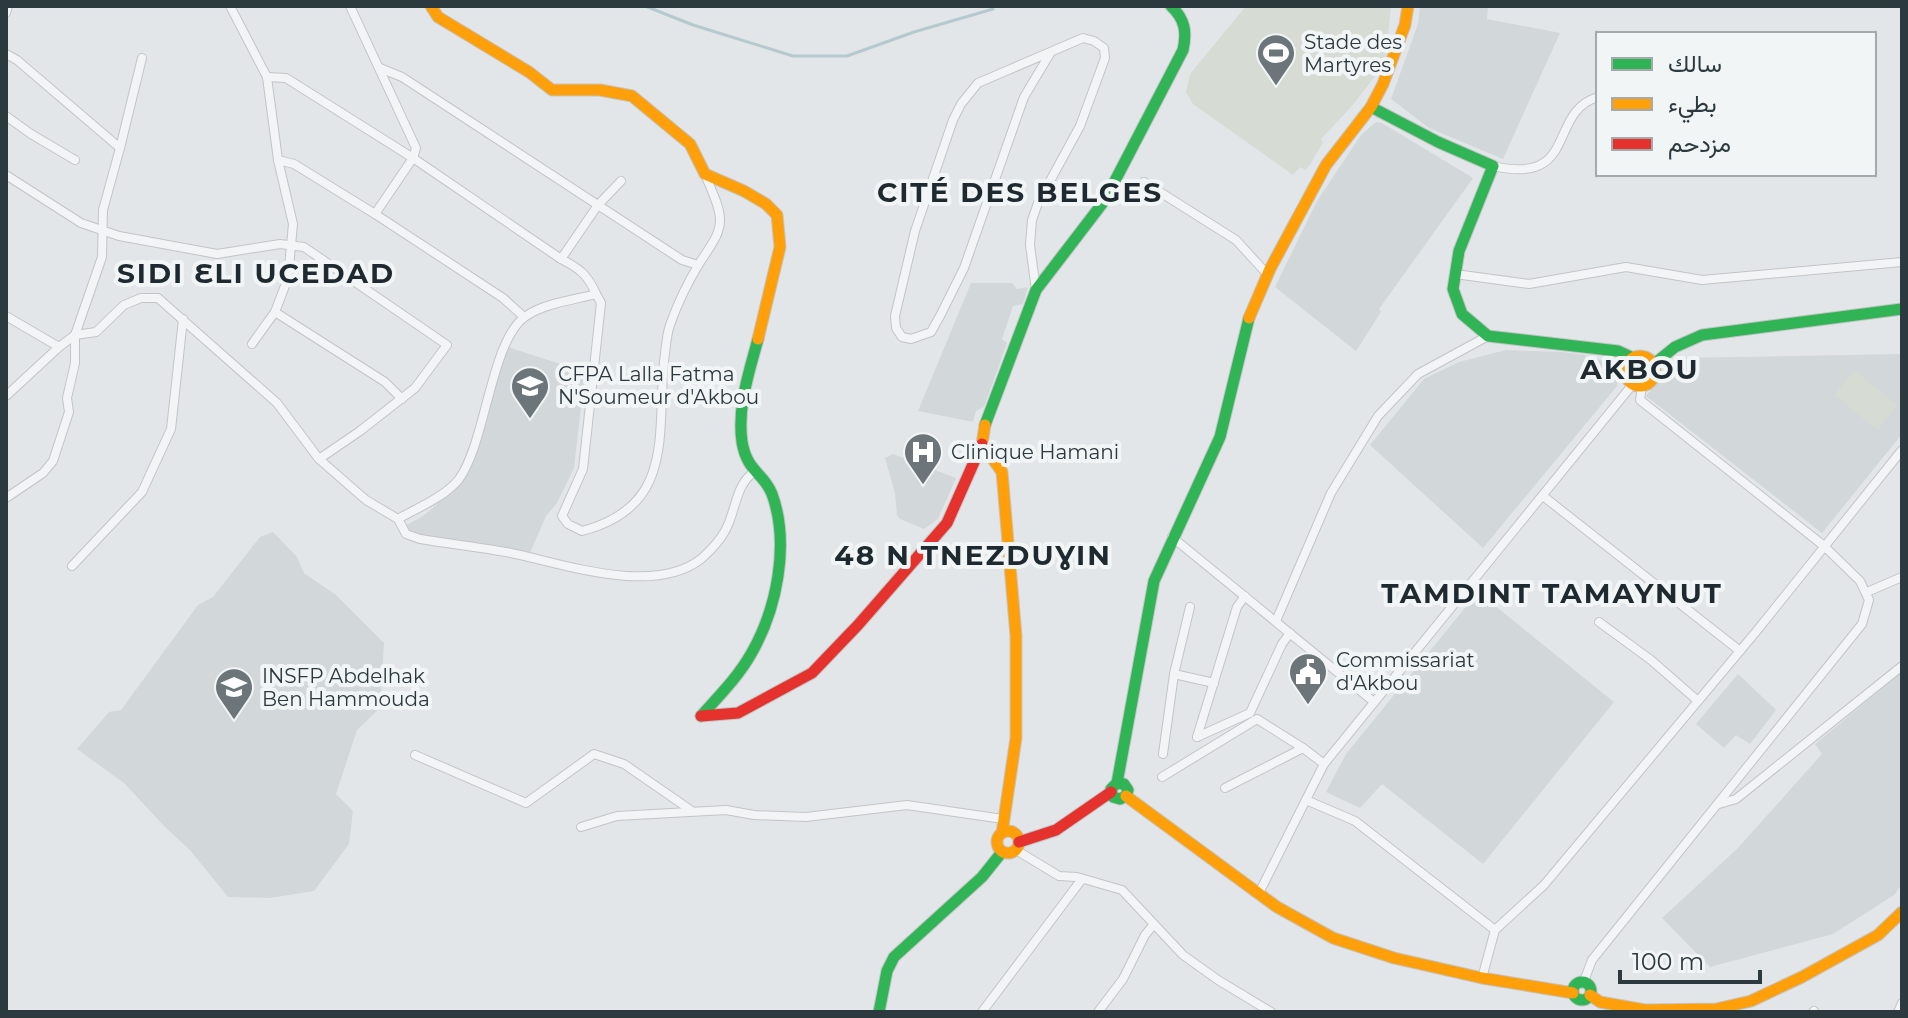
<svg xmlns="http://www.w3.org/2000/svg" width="1908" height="1018" font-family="Montserrat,Vazirmatn,sans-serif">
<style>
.built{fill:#d2d7da}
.green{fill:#d6dbd4}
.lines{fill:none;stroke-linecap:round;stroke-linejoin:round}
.stream{stroke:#b5cacf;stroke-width:3}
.street-casing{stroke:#c2c4c6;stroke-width:10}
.fast-casing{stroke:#c2c4c6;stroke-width:13}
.slow-casing{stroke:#c2c4c6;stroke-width:13}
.jam-casing{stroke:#c2c4c6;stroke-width:13}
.street{stroke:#f2f4f5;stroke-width:8}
.fast{stroke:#30b455;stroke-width:11}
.slow{stroke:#ff9f0a;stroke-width:11}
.jam{stroke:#e5322d;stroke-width:11}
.labels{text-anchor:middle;stroke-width:8;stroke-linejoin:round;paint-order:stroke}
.poi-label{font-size:20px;fill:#2c393f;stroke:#f1f5f6;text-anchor:start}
.district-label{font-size:28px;font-weight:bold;letter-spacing:2px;fill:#1e2a30;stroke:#f1f5f6}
</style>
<rect width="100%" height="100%" fill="#e3e6e8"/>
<g class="built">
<path d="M1420,6H1488L1487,19L1560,33L1503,159L1429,128L1391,99L1418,24Z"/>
<path d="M1376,122L1382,123L1473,178L1379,309L1381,312L1356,351L1275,287L1317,201L1361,135Z"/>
<path d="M971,283H1012L1017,289L1028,287L1023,304L1013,306L1002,339L1007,343L984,407L976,411L973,422L918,411Z"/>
<path d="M505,346L585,372L574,468L557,503L546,516L530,553L420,539L408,532L405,526L423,516L460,485Z"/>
<path d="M1506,350L1562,352L1592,356L1611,365L1616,370L1618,379L1617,386L1483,548L1370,445L1424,379L1459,362Z"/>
<path d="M1902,354V434L1822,533L1646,396L1676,358Z"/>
<path d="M893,454L956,478L938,519L924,529L900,519L897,515L895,493L885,458Z"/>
<path d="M273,532L297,557L304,573L336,595L384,643L380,708L357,730L336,794L353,811L349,844L314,891L270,898L228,897L190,850L167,829L124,783L77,749L109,712L121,710L198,605L213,597L260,537Z"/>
<path d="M1478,592L1614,702L1483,864L1382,784L1360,808L1326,792L1346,754Z"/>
<path d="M1902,672V884L1894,895L1833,934L1710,967L1662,918L1737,849L1822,754L1815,744Z"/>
<path d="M1738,674L1776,710L1750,744L1736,735L1724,748L1696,724Z"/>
</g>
<g class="green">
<path d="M1246,6H1391L1388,35L1391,38L1385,60L1376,75L1352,106L1321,139L1323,142L1310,165L1305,170L1300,167L1293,175L1193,104L1186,92L1190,74Z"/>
<path d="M1854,370L1897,405L1878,430L1834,395Z"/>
</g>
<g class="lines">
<path class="stream" d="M645,6L693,25L793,56H847L914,32L993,9"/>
<g class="street-casing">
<g id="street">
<path d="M230,6L267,77L278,160L293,224L288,278L275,312L252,344"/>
<path d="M350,6L416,148L413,158L375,214"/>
<path d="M6,13L8,6"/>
<path d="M6,54L17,60L120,148L103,210L102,257L75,335L96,332L124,305L141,298H158L277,403L319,459L366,500L398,519L406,534L420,539C450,544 481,547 511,553C565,564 653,596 701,559C710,551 719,542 725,531C736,512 735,485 754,472"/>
<path d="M380,68L402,77L682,260L698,265"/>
<path d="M267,77L286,78L413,158L561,259C579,268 588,275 596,294"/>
<path d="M6,116L31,134L75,160"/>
<path d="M120,148L142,58"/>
<path d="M278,160L294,164L375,214L503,298L524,317"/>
<path d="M1493,166C1579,186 1547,112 1598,97"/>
<path d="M6,175L81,223L119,236L217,254L280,244L304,247L447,345L415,388L360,431L319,459"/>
<path d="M1144,182L1236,240L1268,275"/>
<path d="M561,259L598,205L621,181"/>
<path d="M1455,274L1529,284L1626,267L1702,280L1902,262"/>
<path d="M1036,290L1030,245L1032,220L1038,203L1080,126L1105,58L1104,48L1094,41L1083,38L978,83L961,104L953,120L915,231L895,316L896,328L902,337L911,339L931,332L940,316L964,268L1024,97L1051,52"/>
<path d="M275,312L385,382L402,399"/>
<path d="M6,316L59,347L75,335"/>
<path d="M6,396L59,347"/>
<path d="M1543,496L1740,651"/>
<path d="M6,498L43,473L53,461L69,412L67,398L75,363V335"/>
<path d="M398,519C417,508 445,497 459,479C486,442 491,339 526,316C545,303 574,300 596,294L601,303L583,469L562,516L568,524L582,531C675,507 657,434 664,361C666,349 666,336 670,325C677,305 688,282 699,264C707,250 720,237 720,220C720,205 710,188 705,174"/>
<path d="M1172,537L1374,702"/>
<path d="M72,566L142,492L171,429L183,319"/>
<path d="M1867,592L1902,577"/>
<path d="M1276,621L1331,493L1378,416L1418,374L1488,336"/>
<path d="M1599,622L1651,660L1698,701"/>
<path d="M1174,674L1214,683"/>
<path d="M1197,737L1237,607L1245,596"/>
<path d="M1197,737L1250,713L1282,644L1290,633"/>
<path d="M1163,754L1174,674L1190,607"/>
<path d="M415,755L526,803L594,754L624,764L692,811"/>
<path d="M1162,777L1257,719L1303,748"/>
<path d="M1225,788L1303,748L1324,764"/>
<path d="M1306,800L1355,821L1495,930"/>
<path d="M1719,804L1736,799L1902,666"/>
<path d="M581,827L617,816L726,810L754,815L806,817L907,805L1003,819"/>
<path d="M1016,850L1059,876L1077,877L1122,890L1183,955L1218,980L1271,1012"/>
<path d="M1259,893L1324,764L1633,384"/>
<path d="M1482,978L1495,930L1544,885L1755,633L1902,450"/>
<path d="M1584,981L1592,960L1862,624L1869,600L1860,581L1824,546L1640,400L1642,386"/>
<path d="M982,1012L1082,879"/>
<path d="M1098,1012L1123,979L1145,935L1154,924"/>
<path d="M1813,1012L1814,1011"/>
<path d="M1898,1012L1902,1003"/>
</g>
</g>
<g class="fast-casing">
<g id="fast">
<path d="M1371,107L1438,142L1493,166L1459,251L1453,289L1462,314L1488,336L1618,351L1633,358"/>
<path d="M1654,364L1675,347L1702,335L1902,309"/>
<path d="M985,425L1036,290L1105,200L1183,50C1187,32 1185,19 1171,6"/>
<path d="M701,716C719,696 738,677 751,654C777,609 790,544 772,494C764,473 747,472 742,442C737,407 749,373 758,339"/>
<path d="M1117,783L1124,784L1128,790L1126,796L1120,799L1113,797L1111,789L1117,783L1154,581L1220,437L1249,318"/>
<circle cx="1582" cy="991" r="9"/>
<path d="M879,1012L887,971L894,957L982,877L1002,852"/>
</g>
</g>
<g class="slow-casing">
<g id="slow">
<path d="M431,6L438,17L529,72L552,90H600L632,96L690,144L705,174L744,191L766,204L777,215L780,247L758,339"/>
<path d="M1249,318L1270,269L1326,165L1371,107L1383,84L1405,25L1408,6"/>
<circle cx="1640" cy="371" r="15"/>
<path d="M985,425L982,444L1002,472L1016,636V738L1002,833"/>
<path d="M1126,796L1277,907L1333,938L1394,958L1482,978L1573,993"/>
<circle cx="1008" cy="842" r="11"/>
<path d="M1590,995L1600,1002L1645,1010L1716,1009L1751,1001L1802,977L1878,935L1902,912"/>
</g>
</g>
<g class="jam-casing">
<g id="jam">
<path d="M701,716L738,713L812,673L858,625L947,523L982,444"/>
<path d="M1019,842L1056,830L1111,792"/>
</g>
</g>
<use href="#street" class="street"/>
<use href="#fast" class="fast"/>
<use href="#slow" class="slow"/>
<use href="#jam" class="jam"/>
</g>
<defs>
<g id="stadium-pin" transform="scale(2)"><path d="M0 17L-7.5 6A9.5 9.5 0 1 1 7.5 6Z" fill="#6c767a" stroke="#f1f5f6"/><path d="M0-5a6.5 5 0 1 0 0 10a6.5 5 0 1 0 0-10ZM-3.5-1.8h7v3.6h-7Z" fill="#fff"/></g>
<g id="university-pin" transform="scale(2)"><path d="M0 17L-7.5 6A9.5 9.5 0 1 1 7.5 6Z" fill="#6c767a" stroke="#f1f5f6"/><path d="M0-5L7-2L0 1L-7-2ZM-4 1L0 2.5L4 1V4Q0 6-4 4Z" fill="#fff"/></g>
<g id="hospital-pin" transform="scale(2)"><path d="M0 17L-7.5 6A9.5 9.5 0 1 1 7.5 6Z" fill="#6c767a" stroke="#f1f5f6"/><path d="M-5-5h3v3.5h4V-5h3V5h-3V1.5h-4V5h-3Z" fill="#fff"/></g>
<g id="civic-pin" transform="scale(2)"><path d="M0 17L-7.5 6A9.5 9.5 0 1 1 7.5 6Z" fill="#6c767a" stroke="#f1f5f6"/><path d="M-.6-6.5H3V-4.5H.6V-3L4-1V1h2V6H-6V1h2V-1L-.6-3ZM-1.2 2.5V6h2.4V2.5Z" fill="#fff"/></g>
</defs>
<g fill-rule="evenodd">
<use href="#stadium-pin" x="1276" y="53"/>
<use href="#university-pin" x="530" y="386"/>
<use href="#hospital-pin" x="923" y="452"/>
<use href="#civic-pin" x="1308" y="672"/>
<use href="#university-pin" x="234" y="687"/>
</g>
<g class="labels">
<g class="poi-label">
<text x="1304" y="49">Stade des<tspan x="1304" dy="23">Martyres</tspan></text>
<text x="558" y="381">CFPA Lalla Fatma<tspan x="558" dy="23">N'Soumeur d'Akbou</tspan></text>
<text x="951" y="459">Clinique Hamani</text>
<text x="1336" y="667">Commissariat<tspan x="1336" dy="23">d'Akbou</tspan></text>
<text x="262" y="683">INSFP Abdelhak<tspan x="262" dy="23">Ben Hammouda</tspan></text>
</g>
<g class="district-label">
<text x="1020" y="202">CITÉ DES BELGES</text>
<text x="256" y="283">SIDI ƐLI UCEDAD</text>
<text x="1640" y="379">AKBOU</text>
<text x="973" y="565">48 N TNEZDUƔIN</text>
<text x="1552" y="603">TAMDINT TAMAYNUT</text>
</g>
</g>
<rect width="1908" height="1018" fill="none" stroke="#2c393f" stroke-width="16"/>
<rect x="1596" y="32" width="280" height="144" fill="#f1f5f6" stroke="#a2aaad" stroke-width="2"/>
<rect x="1612" y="58" width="40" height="12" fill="#30b455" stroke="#a2aaad" stroke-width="2"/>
<text x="1668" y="72" font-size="24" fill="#2c393f">سالك</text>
<rect x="1612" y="98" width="40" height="12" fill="#ff9f0a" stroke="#a2aaad" stroke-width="2"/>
<text x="1668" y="112" font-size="24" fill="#2c393f">بطيء</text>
<rect x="1612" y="138" width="40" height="12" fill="#e5322d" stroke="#a2aaad" stroke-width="2"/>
<text x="1668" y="152" font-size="24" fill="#2c393f">مزدحم</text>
<path d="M1620 970v12h140v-12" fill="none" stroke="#2c393f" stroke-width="4"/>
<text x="1632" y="970" font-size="24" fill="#2c393f" stroke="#f1f5f6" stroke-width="6" paint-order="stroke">100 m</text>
</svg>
